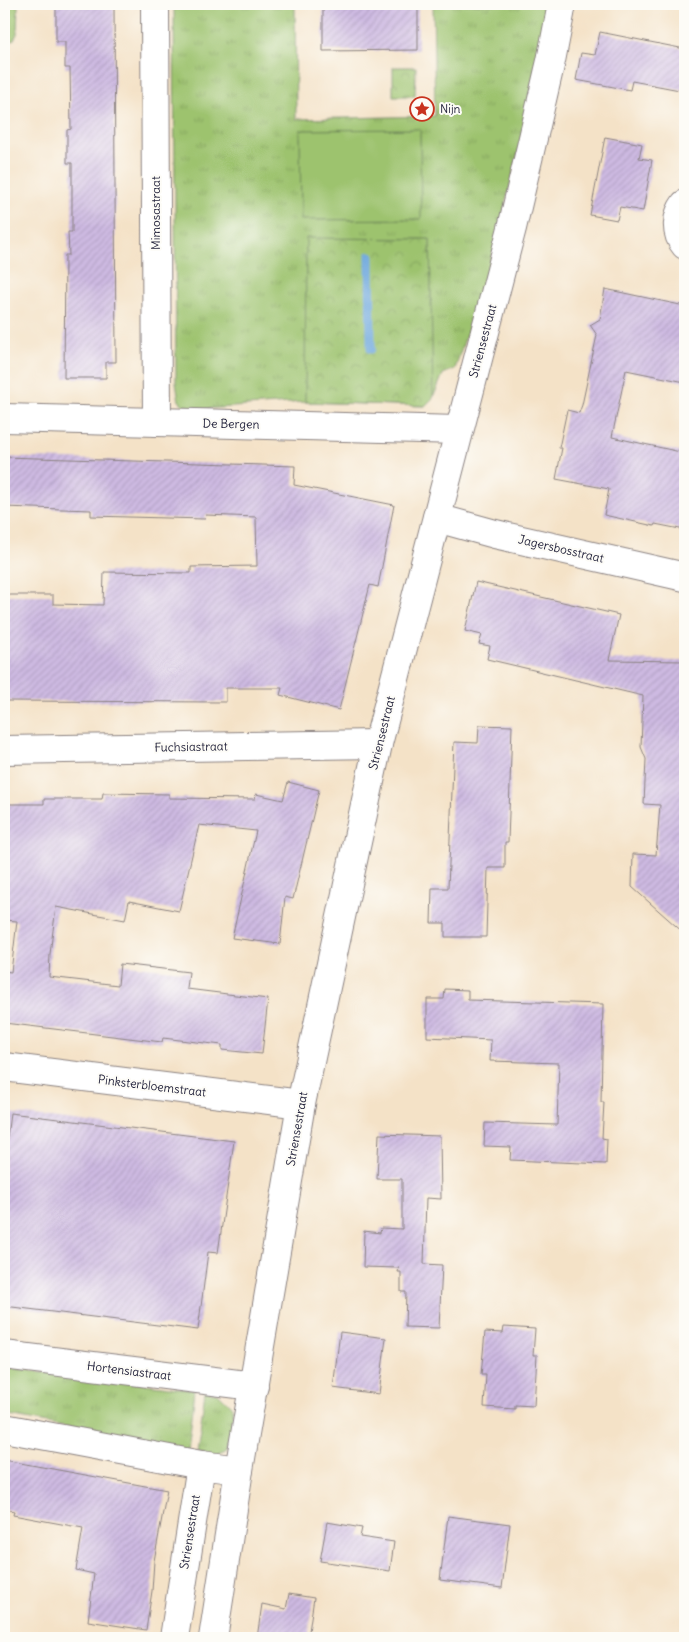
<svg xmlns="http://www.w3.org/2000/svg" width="689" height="1642" font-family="Delius,sans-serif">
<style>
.grass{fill:url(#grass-tufts);stroke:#607254}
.park{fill:url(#park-crowns);stroke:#607254}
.pitch{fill:#9dc36e;stroke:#607254}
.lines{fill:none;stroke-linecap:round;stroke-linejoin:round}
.stream{stroke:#6da7dd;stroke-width:9}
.building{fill:url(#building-hatch)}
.street-casing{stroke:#8b8281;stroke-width:30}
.secondary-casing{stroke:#8b8281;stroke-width:30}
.street{stroke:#fff;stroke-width:28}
.secondary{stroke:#fff;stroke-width:28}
.labels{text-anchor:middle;stroke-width:4;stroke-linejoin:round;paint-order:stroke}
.poi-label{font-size:12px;fill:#22223b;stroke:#fdfcf7;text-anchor:start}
.street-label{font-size:12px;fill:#22223b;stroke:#fdfcf7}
</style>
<defs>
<pattern id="grass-tufts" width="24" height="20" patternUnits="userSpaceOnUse" patternTransform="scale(1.25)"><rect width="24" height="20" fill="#9dc36e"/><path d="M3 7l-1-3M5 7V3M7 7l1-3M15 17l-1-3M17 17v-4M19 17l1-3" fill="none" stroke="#87a760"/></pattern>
<pattern id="park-crowns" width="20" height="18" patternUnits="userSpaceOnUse" patternTransform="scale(1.25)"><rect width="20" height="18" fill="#9dc36e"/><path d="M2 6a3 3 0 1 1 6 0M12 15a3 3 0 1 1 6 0" fill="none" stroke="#87a760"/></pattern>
<pattern id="building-hatch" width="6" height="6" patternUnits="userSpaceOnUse" patternTransform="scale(1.25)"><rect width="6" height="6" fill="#cebae2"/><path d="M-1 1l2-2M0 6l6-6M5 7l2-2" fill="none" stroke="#b1a0c3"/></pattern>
</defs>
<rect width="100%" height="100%" fill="#fdfcf7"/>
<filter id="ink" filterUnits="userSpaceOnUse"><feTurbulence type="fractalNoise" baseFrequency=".02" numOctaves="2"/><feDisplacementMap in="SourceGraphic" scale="10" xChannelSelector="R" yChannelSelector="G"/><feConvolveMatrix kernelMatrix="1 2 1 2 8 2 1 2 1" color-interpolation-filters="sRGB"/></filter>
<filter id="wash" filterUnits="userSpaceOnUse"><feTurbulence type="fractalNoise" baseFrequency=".0096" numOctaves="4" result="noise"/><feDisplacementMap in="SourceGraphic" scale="20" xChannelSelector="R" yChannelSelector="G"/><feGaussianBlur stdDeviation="1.12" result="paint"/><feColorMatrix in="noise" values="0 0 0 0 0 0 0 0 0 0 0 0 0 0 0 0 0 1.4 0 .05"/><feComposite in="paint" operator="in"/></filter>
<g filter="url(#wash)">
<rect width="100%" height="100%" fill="#f4e2c7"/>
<g class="grass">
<path d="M4,4H18L17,34L13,41H4Z"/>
<path d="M174,4H295L296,119L435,116L433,4H549L520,146L494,249L455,369L443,374L433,398L425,406L305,402L189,410L179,401L176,383Z"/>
<path d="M4,1367L195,1390L188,1449L4,1415Z"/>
<path d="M205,1391L218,1393L232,1407L233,1422L227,1449L218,1454L197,1450Z"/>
</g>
<g class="park">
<path d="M393,67H416L415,96H393Z"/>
<path d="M306,238L430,239L433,398L425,406L305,402Z"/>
</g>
<path class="pitch" d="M420,129L421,219L301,220L300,130Z"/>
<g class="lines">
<path class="stream" d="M370,256L371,349"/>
</g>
<g id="blocks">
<g class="building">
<path d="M56,4H114L116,362H106V378H64L65,255H69L68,232H72V163H67V130L71,129L70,68H65V42H56Z"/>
<path d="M323,4H418V50L323,51Z"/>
<path d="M600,32L685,49V91L632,81L630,90L576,80L581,53L595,55Z"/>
<path d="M605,137L642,144L639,158L652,160L643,211L620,207L617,220L590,215Z"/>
<path d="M605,289L685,306V382L626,370L612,437L685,453V530L655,524L654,526L604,515L609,489L556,479L562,448H559L567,410L579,413L582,405L597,335L590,325L600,319Z"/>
<path d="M4,457L295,466L294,485L394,505L378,587L370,585L339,710L280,695L282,688H226V702L4,701V595H53V604L103,605L104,572L191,573V567L257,566L256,517L206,515L205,519L91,516V510L4,507Z"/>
<path d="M476,582L619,615L609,660L685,661V934L632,887L633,854L656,855L660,805L644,804L646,759L641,747L643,696L487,659L490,646L479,644L482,635L465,631Z"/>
<path d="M479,725L512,726L508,842H505V868H488L486,937H445V923H431L432,888H448L454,742L478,743Z"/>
<path d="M288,782L319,790L293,899L285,897L280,944L232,938L256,831L199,825L179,911L129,901L125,920L56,907L50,954L49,977L118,985L120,964L189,972L187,989L268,999L262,1054L222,1050V1045L163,1038L162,1042L4,1023V971L11,972L17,921L4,920V804H44V799H102L103,793L169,794V798L255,799L256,794L283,800Z"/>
<path d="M445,989L468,990V1000L603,1004L601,1102H604L602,1138L607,1139L606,1164L510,1160L511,1147L484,1146L485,1123L557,1125L559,1063L490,1061L491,1040L427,1037V999H444Z"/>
<path d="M10,1113L234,1141L218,1253L208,1252L198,1330L4,1306V1162Z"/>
<path d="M379,1134L440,1136L441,1199L426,1198L424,1264L442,1265L439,1328L405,1327L406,1292H401V1272H398L399,1268L363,1267L364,1231L380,1233L381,1228L402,1229V1179H377Z"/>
<path d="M504,1327L535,1329L533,1355H537L534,1406L515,1405V1409L484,1407L486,1375H481L485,1332L503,1333Z"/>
<path d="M340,1332L386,1338L379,1394L333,1388Z"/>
<path d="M4,1460L167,1490L154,1561L152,1591L146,1630L88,1621L94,1574L76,1570L83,1528L13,1515L14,1511L4,1509Z"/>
<path d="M448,1516L510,1524L502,1588L440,1580Z"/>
<path d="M327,1522L362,1528L360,1537L394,1542L390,1571L320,1561Z"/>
<path d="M289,1594L314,1598L308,1638H257L262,1604L286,1609Z"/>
</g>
</g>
</g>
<g filter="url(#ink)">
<use href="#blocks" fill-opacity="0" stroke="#8b8281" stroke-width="1"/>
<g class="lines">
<g class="street-casing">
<g id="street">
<path d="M155,4L157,422"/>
<path d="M685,204C676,216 675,233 685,245"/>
<path d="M4,418L459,430"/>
<path d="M437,518L495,534L685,577"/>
<path d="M4,750L378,744"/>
<path d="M4,1067L301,1104"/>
<path d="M4,1355L254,1386"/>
<path d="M4,1428L201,1465"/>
<path d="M174,1638L201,1465L239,1470"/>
</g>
</g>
<g class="secondary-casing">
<path id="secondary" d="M213,1638L239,1470L301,1104L378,744L512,228L551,61L562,4"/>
</g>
<use href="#street" class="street"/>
<use href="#secondary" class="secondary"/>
</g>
</g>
<defs>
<g id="sight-ring" transform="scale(1.25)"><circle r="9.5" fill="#fdfcf7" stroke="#c8321e" stroke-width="1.5"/><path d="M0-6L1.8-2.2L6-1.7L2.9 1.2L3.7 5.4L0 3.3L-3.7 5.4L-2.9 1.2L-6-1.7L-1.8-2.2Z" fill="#c8321e"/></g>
</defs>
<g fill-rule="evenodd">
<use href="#sight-ring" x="422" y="109"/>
</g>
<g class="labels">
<g class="poi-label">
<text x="440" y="113">Nijn</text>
</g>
<g class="street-label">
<text transform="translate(156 213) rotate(-90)" y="4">Mimosastraat</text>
<text transform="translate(483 341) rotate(-75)" y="4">Striensestraat</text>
<text transform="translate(231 424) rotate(1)" y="4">De Bergen</text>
<text transform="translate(561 549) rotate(13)" y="4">Jagersbosstraat</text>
<text transform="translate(382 733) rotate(-76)" y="4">Striensestraat</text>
<text transform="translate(191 747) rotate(-1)" y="4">Fuchsiastraat</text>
<text transform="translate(152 1086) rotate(7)" y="4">Pinksterbloemstraat</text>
<text transform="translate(297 1129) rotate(-80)" y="4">Striensestraat</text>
<text transform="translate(129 1371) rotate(7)" y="4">Hortensiastraat</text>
<text transform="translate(190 1532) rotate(-81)" y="4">Striensestraat</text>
</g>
</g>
<rect width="689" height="1642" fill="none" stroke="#fdfcf7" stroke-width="20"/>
</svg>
